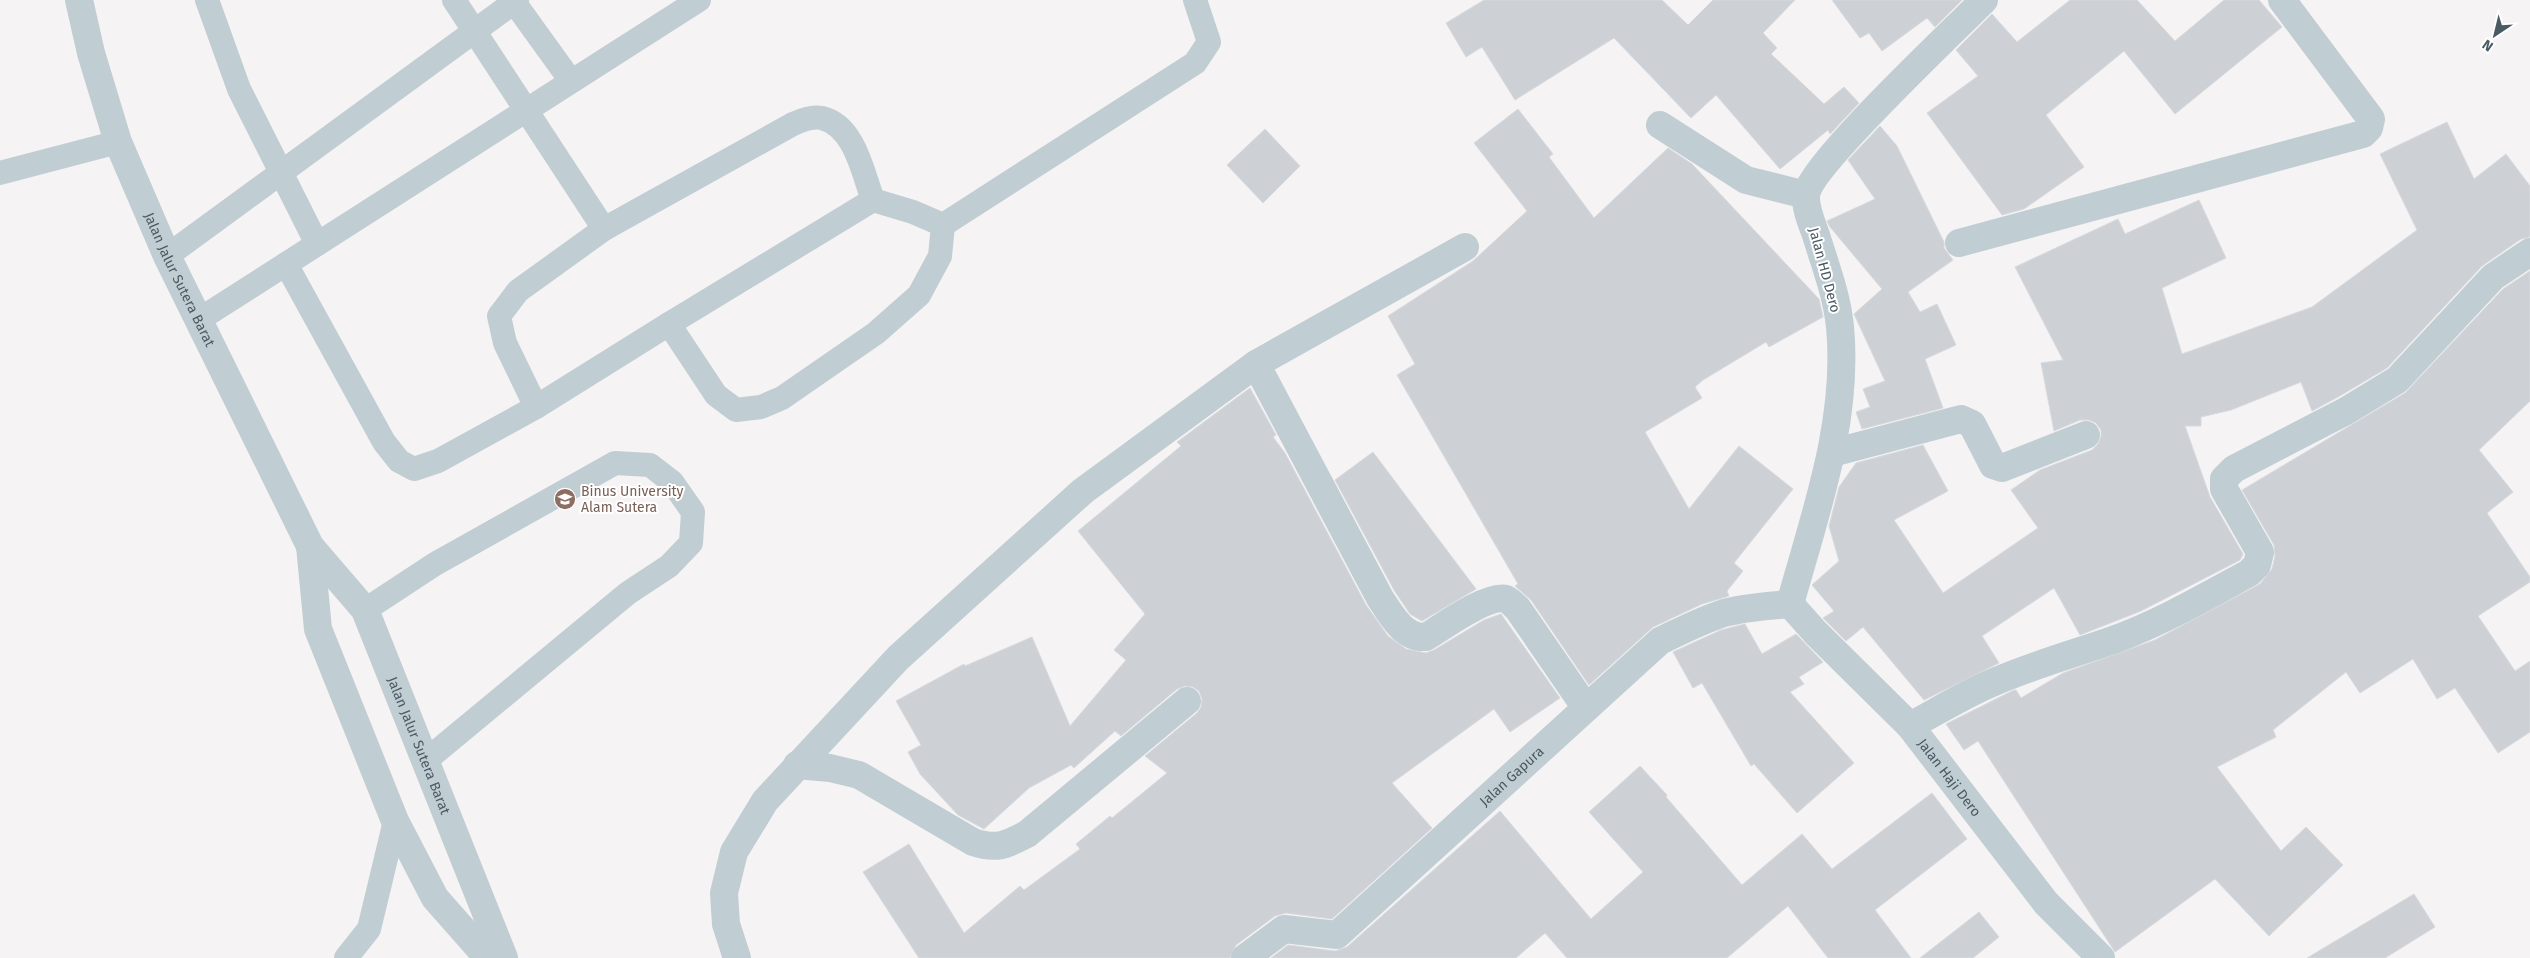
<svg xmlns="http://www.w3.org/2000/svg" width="2530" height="958" font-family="'Fira Sans',sans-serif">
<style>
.building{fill:#cdd1d5;stroke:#d7dade}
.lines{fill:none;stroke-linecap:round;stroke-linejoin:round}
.service{stroke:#c0cdd3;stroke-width:24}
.minor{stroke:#c0cdd3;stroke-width:28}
.tertiary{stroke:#c0cdd3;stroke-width:28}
.labels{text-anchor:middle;stroke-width:4;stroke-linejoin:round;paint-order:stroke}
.street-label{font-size:14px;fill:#495a62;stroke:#fff}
.education-label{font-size:14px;fill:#785e54;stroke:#fff;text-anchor:start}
</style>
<rect width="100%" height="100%" fill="#f5f3f3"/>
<g class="building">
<path d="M1484,0H1662L1688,25L1713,0H1795L1763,33L1777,48L1771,54L1824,104L1844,87L1859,103L1830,134L1828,130L1780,169L1716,95L1691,118L1614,38L1515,100L1482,47L1466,57L1446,23Z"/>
<path d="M1832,0H1962L1935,27L1927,18L1882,51L1869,33L1860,38Z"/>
<path d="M2070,0H2137L2175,41L2224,0H2259L2282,27L2175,114L2124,51L2046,115L2084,167L2024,209L2002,215L1927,113L1978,76L1956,50L1992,14L2017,42Z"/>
<path d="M1518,109L1553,154L1549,157L1594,218L1668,148L1692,164L1819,299L1823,317L1769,347L1766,342L1703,380L1695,387L1702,398L1645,432L1689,509L1739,446L1793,489L1734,563L1743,571L1727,591L1729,596L1702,604L1653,627L1589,685L1531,600L1515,586L1518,584L1397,375L1415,364L1388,316L1473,261L1527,211L1474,143Z"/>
<path d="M2447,122L2474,179L2506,154L2530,186V237L2521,239L2482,266L2387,368L2338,397L2312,411L2301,382L2231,410L2201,417V426H2185L2210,497L2243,554L2240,560L2141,611L2080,635L2054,588L1982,636L1999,663L1924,700L1863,627L1846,641L1823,618L1834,611L1812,585L1839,561L1829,526L1839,487L1856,463L1923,445L1948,491L1894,520L1943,593L2038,528L2011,490L2040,470L2092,450L2098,444L2101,437V430L2096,423L2089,420H2080L2054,431L2041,363L2063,360L2015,267L2118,219L2125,234L2199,200L2226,258L2162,288L2182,354L2312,307L2417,230L2380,154Z"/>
<path d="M1880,126L1897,146L1944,242V248L1953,260L1908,292L1920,312L1937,304L1956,345L1925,359L1943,408L1862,429L1856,412L1870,407L1863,389L1885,381L1854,314L1882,289L1830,227L1827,221L1875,199L1848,160Z"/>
<path d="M1265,129L1300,166L1263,203L1227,165Z"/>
<path d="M2530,271V401L2479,450L2513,492L2487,513L2530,577V582L2478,616L2515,671L2530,661V732L2498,753L2455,688L2437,699L2413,659L2360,693L2346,672L2273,730L2276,737L2217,767L2281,851L2306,827L2343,865L2269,936L2215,879L2115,952L1978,741L1964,750L1946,724L2014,690H2016L2021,698L2063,673L2155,640L2260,584L2272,569L2275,556L2274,545L2242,490L2405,393L2503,289Z"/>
<path d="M1250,388L1276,435L1273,437L1285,453L1366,605L1388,636L1406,649L1426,653L1434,650L1484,620L1501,614L1560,698L1510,732L1494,709L1392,783L1432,828L1332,919L1286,913L1275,916L1236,945L1230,958H919L863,872L909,844L964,933L1020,886L1024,890L1080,849L1076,844L1110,816L1112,818L1167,773L1145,756L1197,713L1201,707L1202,699L1199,691L1193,687L1185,686L1177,689L1121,736L1115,731L1074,768L1071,765L1029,788L984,829L958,815L920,774L908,752L921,745L896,701L964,664L965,666L1032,637L1070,726L1126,660L1114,650L1145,614L1078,531L1181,446L1177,442Z"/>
<path d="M1373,452L1476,589L1422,621L1410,614L1394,590L1335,480Z"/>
<path d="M1745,624L1762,654L1796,634L1823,662L1799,677L1804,684L1790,692L1854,763L1797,813L1754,764L1751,766L1702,683L1693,688L1673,652L1721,630Z"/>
<path d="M1640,766L1667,795L1666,797L1742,885L1802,834L1832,869L1932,793L1967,839L1875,910L1911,958H1828L1788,906L1727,958H1567L1545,933L1516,958H1271L1288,945L1335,951L1347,947L1500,811L1591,919L1643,872L1589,812Z"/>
<path d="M2414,894L2435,927L2385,958H2307Z"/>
<path d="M1979,912L1999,937L1973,958H1920Z"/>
</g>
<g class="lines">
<g class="service">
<path d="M207,0L239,89L317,244"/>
<path d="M454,0L604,229"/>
<path d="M514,2L571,81"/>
<path d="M0,173L118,142"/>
<path d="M943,225L1195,63L1209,42L1195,0"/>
<path d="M167,256L517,0"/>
<path d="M286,264L384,442L399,461L414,469L438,461L536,407L669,324L716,395L736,410L761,407L782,398L876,333L919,295L940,256L943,225L913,212L873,200"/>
<path d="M200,319L699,0"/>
<path d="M536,407L505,343L499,316L518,291L604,229L793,124C802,120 812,116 822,118C855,126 863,174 873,200L669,324"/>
<path d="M365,610L435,564L615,463L650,465L672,482L693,512L691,543L669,566L628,593L424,762"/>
<path d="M346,958L369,929L395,821"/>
</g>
<g class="minor">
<path d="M1660,125L1746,180L1806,195"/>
<path d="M1959,243L2363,134L2369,128L2371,119L2282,0"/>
<path d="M1256,364L1380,598C1391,615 1404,639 1426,637C1442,627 1488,594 1506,599C1510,601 1515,606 1518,609L1586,708"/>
<path d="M1832,453L1961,419L1972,424L1993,465L2002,468L2086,435"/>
<path d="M1790,604C1815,514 1849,421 1840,327C1837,295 1825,265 1816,235C1812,224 1805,208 1806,195C1811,164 1954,31 1984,0"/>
<path id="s1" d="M1790,604L1815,632L1910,726L2046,903L2101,958"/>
<path d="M1910,726C1938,711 1965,694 1994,682C2033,665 2073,654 2113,640C2160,623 2205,597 2249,573L2257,565L2260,552L2224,489V479L2234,469L2346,411L2397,380L2493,277L2530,252"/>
<path d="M797,765L830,768L859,775L973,842C997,850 1006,845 1027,834L1187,701"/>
<path d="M737,958L726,924L724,893L734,852L765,801L898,658L1083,491L1256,364L1465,247"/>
<path id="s2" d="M1245,958L1284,929L1337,935L1660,641C1681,631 1702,620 1724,613C1746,607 1768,606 1790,604"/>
</g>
<g class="tertiary">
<path id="s3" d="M79,0L91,53L118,142L167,256L310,546L365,610L504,958"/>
<path d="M310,546L318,629L395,821L435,898L488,958"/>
</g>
</g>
<defs>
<g id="university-disc" transform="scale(1.125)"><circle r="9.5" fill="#8d6e63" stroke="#fff"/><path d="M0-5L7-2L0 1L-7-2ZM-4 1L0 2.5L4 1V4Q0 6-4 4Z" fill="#fff"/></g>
</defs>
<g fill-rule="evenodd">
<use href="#university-disc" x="565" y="499"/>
</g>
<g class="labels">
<g class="street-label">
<text transform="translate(1825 270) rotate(75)" y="5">Jalan HD Dero</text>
<text dy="5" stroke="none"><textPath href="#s3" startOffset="298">Jalan Jalur Sutera Barat</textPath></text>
<text dy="5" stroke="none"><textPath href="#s3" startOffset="825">Jalan Jalur Sutera Barat</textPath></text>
<text dy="5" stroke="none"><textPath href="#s2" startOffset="338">Jalan Gapura</textPath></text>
<text dy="5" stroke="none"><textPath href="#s1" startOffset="236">Jalan Haji Dero</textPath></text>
</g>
<g class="education-label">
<text x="581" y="496">Binus University<tspan x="581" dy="16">Alam Sutera</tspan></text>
</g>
</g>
<g transform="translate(2495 35) rotate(215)" stroke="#ffffff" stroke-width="4" paint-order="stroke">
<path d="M0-4L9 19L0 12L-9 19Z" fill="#495a62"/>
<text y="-8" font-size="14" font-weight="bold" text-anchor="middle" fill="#495a62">N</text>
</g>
</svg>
